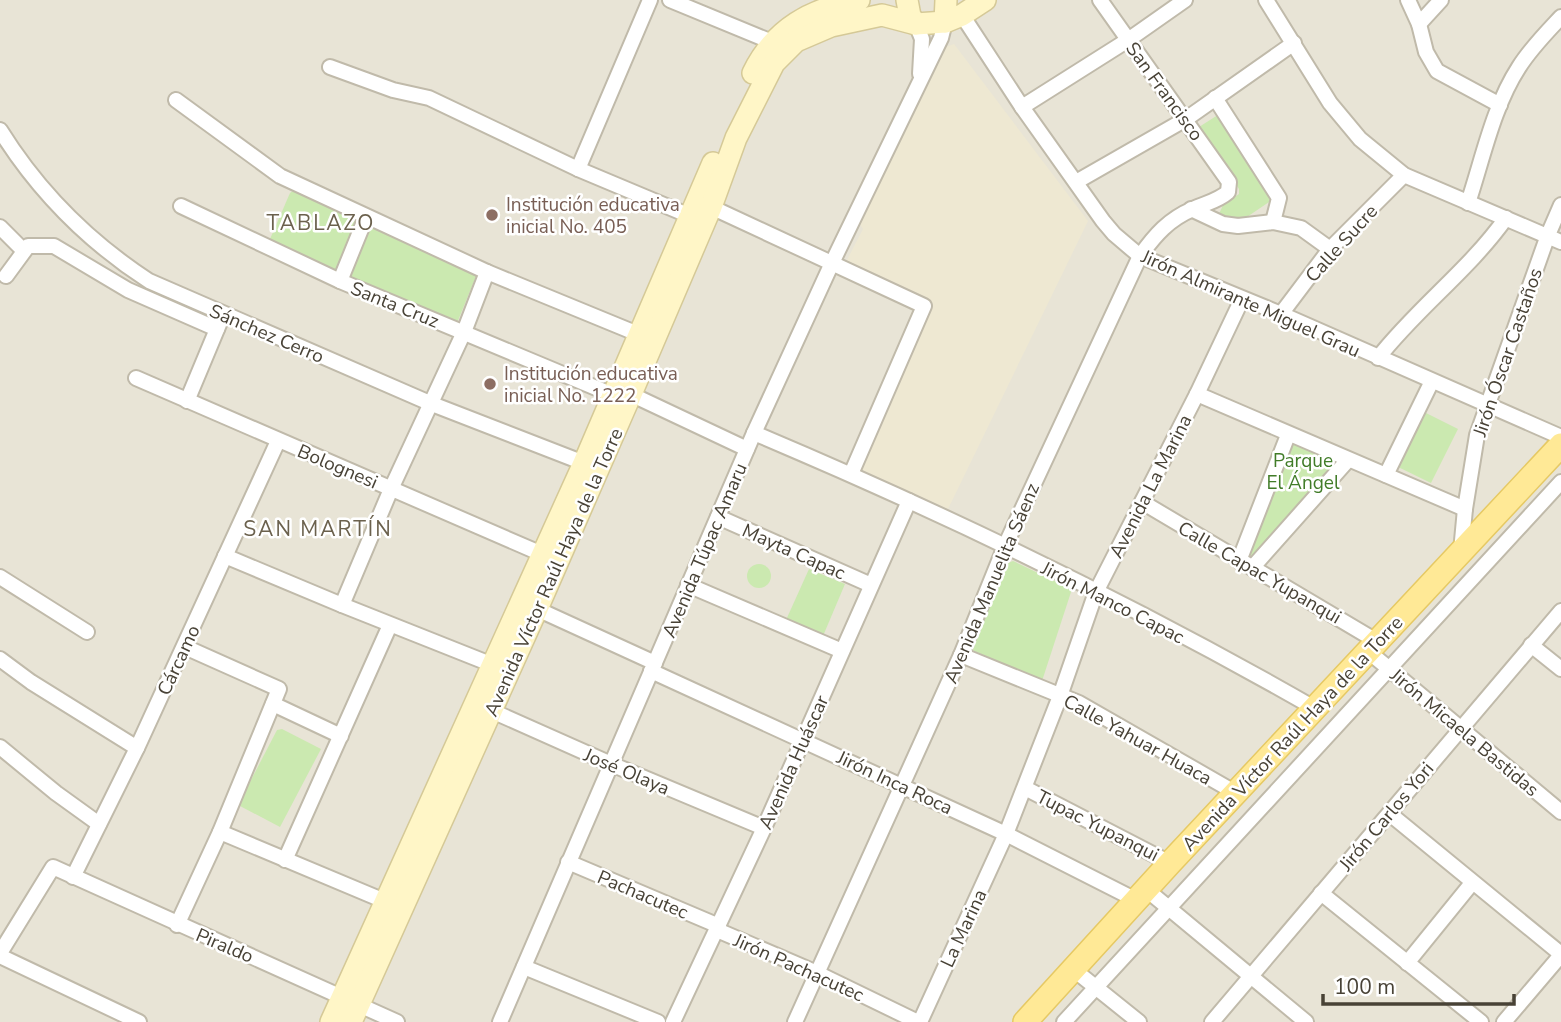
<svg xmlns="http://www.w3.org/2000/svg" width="1561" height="1022" font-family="'Nunito Sans',sans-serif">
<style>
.residential{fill:#e8e4d6}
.education{fill:#eee8d2}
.green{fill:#cbe9b0}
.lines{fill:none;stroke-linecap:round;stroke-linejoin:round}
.street-casing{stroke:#c0baaa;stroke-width:18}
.secondary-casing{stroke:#d5c997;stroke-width:24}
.primary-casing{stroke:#e6c964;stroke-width:26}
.street{stroke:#fff;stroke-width:14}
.secondary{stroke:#fff6c7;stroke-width:21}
.primary{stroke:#ffe996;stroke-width:23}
.education-dot{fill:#8d6e63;stroke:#fff;stroke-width:2.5}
.labels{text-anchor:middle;stroke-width:5;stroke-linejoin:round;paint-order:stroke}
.street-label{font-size:19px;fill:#484236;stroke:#fff}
.education-label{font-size:19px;fill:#785e54;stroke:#fff;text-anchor:start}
.park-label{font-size:19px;fill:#417c28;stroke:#fff}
.neighbourhood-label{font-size:21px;letter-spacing:2px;fill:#6b614d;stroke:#fff}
</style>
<rect width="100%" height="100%" fill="#f4f2e8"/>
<rect class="residential" x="0" y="0" width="1561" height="1022"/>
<path class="education" d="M954,44L1088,221L948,509L858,469L929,301L849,266L847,260L863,229L859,223L943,48Z"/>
<g class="green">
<path d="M1221,113L1272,200L1238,223L1222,219L1219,214L1223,205L1239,194V189L1199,127Z"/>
<path d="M294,190L359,223L338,272L334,273L273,243L270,239L290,193Z"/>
<path d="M372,225L477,274L457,323L349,280L348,276L368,227Z"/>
<path d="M1424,412L1458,429L1431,483L1396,466Z"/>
<path d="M1291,440L1342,462L1253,561L1244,556Z"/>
<path d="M1013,561L1072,589L1042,681L972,650L971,645L1008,563Z"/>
<circle cx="759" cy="576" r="12"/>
<path d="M809,569L845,584L823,636L786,620Z"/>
<path d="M282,729L321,749L280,827L240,806L239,803L277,730Z"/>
</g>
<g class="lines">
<g class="street-casing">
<g id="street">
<path d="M670,0L772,42"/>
<path d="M1266,0L1330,103L1360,139L1404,175L1561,242"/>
<path d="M1408,0L1419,24L1426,52L1437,71L1500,105"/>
<path d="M962,15L1022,107L1103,221L1114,234L1140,256L1281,314L1561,437"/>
<path d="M916,24L922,39L920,74"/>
<path d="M1419,24L1441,0"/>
<path d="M330,67L393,90L429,98L578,169L690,216"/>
<path d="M1215,98L1279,198L1273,222"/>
<path d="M176,100L280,176L487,272L638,334"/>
<path d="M1022,107L1128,40L1185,0"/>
<path d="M0,130C38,191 89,242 149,281L432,404L584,463"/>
<path d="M578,169L650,0"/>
<path d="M1076,182L1186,119L1294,43"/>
<path d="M1468,203C1483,158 1493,107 1519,67C1531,48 1546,33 1561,17"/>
<path d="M181,206L340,281L613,395"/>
<path d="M711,207L924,306L851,474"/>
<path d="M1191,209L1223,224L1238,226L1273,222L1301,228L1330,249"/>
<path d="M0,227L23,250"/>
<path d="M6,276L28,246H54L128,290L217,329"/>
<path d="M340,281L366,217"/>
<path d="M1281,314L1330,249L1404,175"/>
<path d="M1378,358C1417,308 1469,270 1506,218"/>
<path d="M136,378L542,554"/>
<path d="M624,391L747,449"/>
<path d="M1197,394L1465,509"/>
<path d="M187,401L220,322"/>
<path d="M754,433C946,514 1135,605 1316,709"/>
<path d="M1386,475L1432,381"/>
<path d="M1142,502L1378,642"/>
<path d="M718,517L871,585"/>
<path d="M1461,551L1465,509L1477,435L1548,235L1561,205"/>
<path d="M225,556L342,605L493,665"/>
<path d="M1239,561L1288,435"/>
<path d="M1252,568L1348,460"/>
<path d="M0,577L87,632"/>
<path d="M688,585L842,651"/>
<path d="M342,605L391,489L464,332L487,272"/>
<path d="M537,609L655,663"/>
<path d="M1531,645L1561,669"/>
<path d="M1369,652L1561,812"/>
<path d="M961,655L1079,703L1236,793"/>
<path d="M0,659L31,682L137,748"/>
<path d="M651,671L1006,834L1136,900"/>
<path d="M273,704L341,736"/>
<path d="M492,711L611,764L764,828"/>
<path d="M0,747L56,793L99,824"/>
<path d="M1025,788L1170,863"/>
<path d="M1390,814L1561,954"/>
<path d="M220,832L387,902"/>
<path d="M285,860L390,625"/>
<path d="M568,862L719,926"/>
<path d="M73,877L137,748L278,441"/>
<path d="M1147,890L1306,1022"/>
<path d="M1321,893L1481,1022"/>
<path d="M177,925L220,832L279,689L185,647"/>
<path d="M717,930L817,973L918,1022"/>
<path d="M0,953L53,867L397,1022"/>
<path d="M0,956L139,1022"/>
<path d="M1407,963L1472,883"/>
<path d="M524,967L658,1022"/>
<path d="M1073,969L1139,1022"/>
<path d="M500,1022L754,433L832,263L941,38L945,22"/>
<path d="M673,1022L764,828L909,501"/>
<path d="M795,1022L961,655L1005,546L1140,256C1155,235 1169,219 1193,209C1206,203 1218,201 1228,192L1229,182L1100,0"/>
<path d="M920,1022L1006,834L1060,696L1096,592L1197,394L1242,299"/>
<path d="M1064,1022L1561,482"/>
<path d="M1212,1022L1561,611"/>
<path d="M1504,1022L1561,955"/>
</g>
</g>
<g class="secondary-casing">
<g id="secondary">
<path d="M907,0L910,16L916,24"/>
<path d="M945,22L946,0"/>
<path d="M753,73C775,28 811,9 859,0"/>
<path d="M331,1022L584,463L713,163"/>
<path d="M351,1022L537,609L631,394L711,207L736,138L774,63L796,41L831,26L882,15L916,24L945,22L962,15L985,0"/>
</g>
</g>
<g class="primary-casing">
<path id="primary" d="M1025,1022L1170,863L1561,445"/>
</g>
<use href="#street" class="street"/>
<use href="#secondary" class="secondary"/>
<use href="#primary" class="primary"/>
</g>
<g class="education-dot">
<circle cx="492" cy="215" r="7"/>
<circle cx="490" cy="384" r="7"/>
</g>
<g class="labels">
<g class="street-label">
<text transform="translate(1165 91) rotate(54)" y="7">San Francisco</text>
<text transform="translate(1341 243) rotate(-48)" y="7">Calle Sucre</text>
<text transform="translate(1251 303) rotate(24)" y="7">Jirón Almirante Miguel Grau</text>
<text transform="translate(395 304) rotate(22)" y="7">Santa Cruz</text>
<text transform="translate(267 333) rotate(23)" y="7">Sánchez Cerro</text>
<text transform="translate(1507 352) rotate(-71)" y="7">Jirón Óscar Castaños</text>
<text transform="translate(338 466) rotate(23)" y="7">Bolognesi</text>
<text transform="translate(1150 486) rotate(-63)" y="7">Avenida La Marina</text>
<text transform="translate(704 550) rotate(-67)" y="7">Avenida Túpac Amaru</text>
<text transform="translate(794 551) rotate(24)" y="7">Mayta Capac</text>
<text transform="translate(553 572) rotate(-66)" y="7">Avenida Víctor Raúl Haya de la Torre</text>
<text transform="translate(1260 572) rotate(30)" y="7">Calle Capac Yupanqui</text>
<text transform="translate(991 583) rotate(-67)" y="7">Avenida Manuelita Sáenz</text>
<text transform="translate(1113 602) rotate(27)" y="7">Jirón Manco Capac</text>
<text transform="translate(178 660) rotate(-65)" y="7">Cárcamo</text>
<text transform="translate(1465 732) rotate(40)" y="7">Jirón Micaela Bastidas</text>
<text transform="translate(1292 733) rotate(-47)" y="7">Avenida Víctor Raúl Haya de la Torre</text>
<text transform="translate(1138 739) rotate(29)" y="7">Calle Yahuar Huaca</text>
<text transform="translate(793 762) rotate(-66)" y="7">Avenida Huáscar</text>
<text transform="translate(627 771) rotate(23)" y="7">José Olaya</text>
<text transform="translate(895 782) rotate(25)" y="7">Jirón Inca Roca</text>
<text transform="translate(1386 816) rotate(-50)" y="7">Jirón Carlos Yori</text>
<text transform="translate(1098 825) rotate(27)" y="7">Tupac Yupanqui</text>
<text transform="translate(643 894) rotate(23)" y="7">Pachacutec</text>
<text transform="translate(963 928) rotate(-65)" y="7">La Marina</text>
<text transform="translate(225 945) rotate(23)" y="7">Piraldo</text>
<text transform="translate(799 967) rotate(24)" y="7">Jirón Pachacutec</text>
</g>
<g class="education-label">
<text x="506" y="211">Institución educativa<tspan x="506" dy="22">inicial No. 405</tspan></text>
<text x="504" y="380">Institución educativa<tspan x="504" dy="22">inicial No. 1222</tspan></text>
</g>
<g class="park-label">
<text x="1303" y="467">Parque<tspan x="1303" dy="22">El Ángel</tspan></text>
</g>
<g class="neighbourhood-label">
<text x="321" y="230">TABLAZO</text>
<text x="318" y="536">SAN MARTÍN</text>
</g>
</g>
<path d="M1323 994v10h191v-10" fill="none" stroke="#484236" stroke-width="3.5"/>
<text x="1334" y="994" font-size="21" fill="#484236" stroke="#ffffff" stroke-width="5" paint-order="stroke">100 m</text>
</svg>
